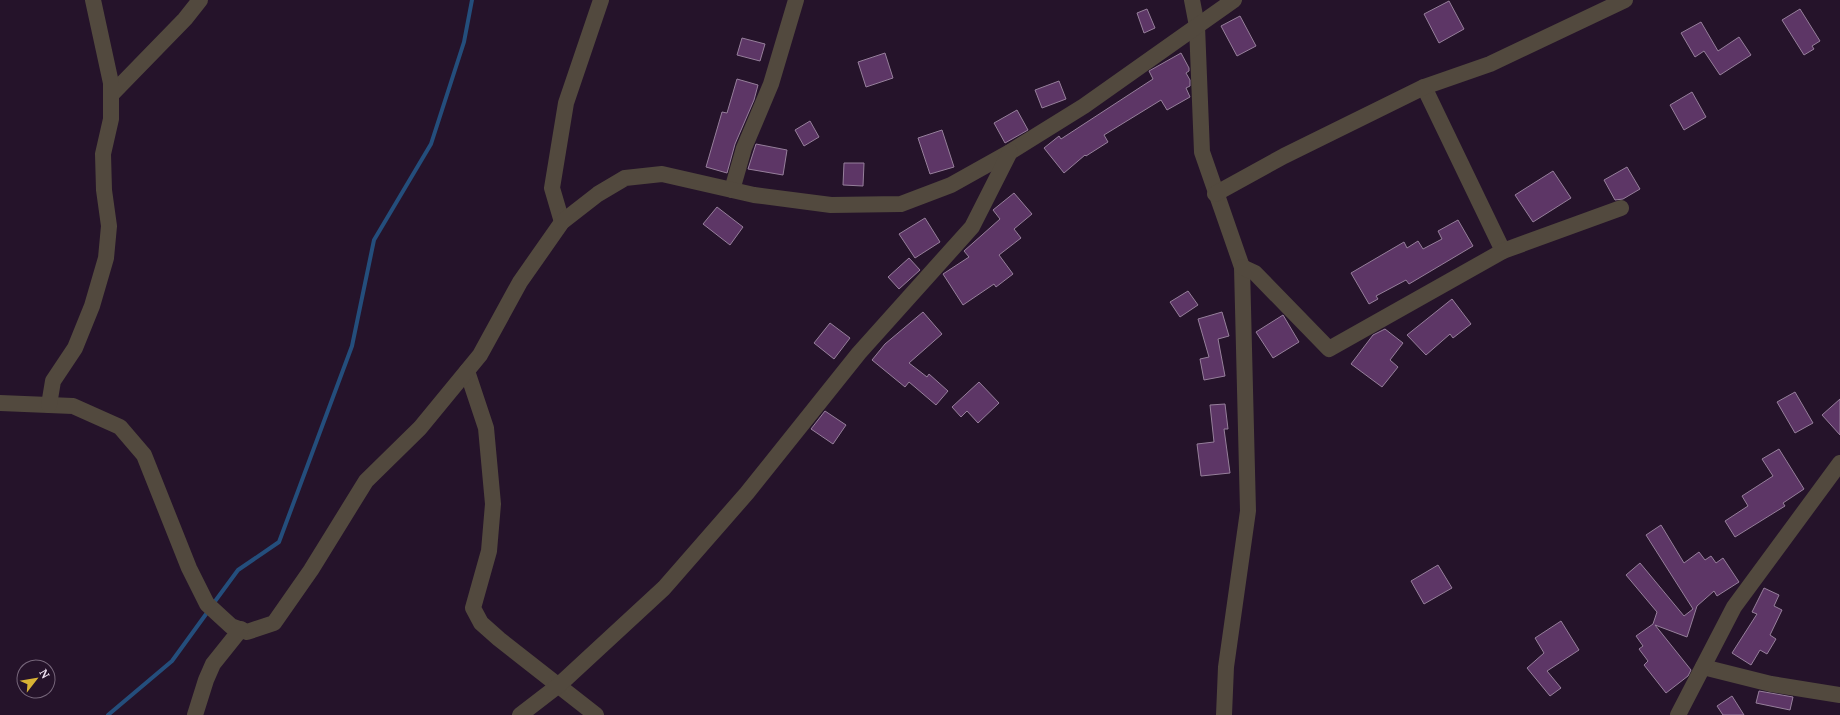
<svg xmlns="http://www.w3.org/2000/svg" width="1840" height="715" font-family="'PT Serif',serif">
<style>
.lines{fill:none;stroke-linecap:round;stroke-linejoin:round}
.stream{stroke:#244e7c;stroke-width:4}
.building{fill:#5d3666;stroke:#967f9b}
.minor{stroke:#52493e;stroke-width:16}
</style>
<rect width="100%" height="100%" fill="#25132a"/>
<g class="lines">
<g class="stream">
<path d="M213,604L238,570L279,542L352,346L374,240L431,144L464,42L472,0"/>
<path d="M108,715L172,661L209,610"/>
</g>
</g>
<g class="building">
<path d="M1449,1L1464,29L1439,43L1424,14Z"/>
<path d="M1147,9L1155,28L1144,33L1137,13Z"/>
<path d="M1800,9L1820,41L1812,46L1814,49L1804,55L1782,20Z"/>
<path d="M1240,16L1256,46L1237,56L1221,26Z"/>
<path d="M1701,22L1718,51L1739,37L1751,55L1720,75L1704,51L1695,57L1681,33Z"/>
<path d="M742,38L765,44L760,61L737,55Z"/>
<path d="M885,53L893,78L866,87L858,62Z"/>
<path d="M1181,53L1189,68V71L1186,73L1190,80V86L1186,88L1190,97L1167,110L1161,100L1104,135L1108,142L1086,156L1085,155L1064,173L1044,148L1059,136L1061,139L1153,79L1149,71Z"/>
<path d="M737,79L758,85L754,100L735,144L727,173L706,167L722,112L727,113Z"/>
<path d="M1059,81L1066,99L1042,108L1035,90Z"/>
<path d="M1692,92L1706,117L1684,130L1670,105Z"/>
<path d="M1017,110L1028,130L1005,143L994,123Z"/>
<path d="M810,121L819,137L804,146L795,130Z"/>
<path d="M942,130L954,167L930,174L918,138Z"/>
<path d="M756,144L787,150L783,175L748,169Z"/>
<path d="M844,163H864L863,186L843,185Z"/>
<path d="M1627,167L1640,189L1623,199L1615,200L1604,180Z"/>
<path d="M1553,171L1571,198L1533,222L1515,195Z"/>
<path d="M1014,193L1032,214L1014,229L1021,238L999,255L1013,274L996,287L994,284L963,305L943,274L969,257L964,251L1000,219L993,210Z"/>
<path d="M717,207L743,227L730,245L703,224Z"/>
<path d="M925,218L940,242L915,258L899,234Z"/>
<path d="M1458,220L1473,246L1409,284L1406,280L1376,296L1378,299L1369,304L1351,273L1404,242L1407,248L1418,241L1423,249L1442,239L1438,231Z"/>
<path d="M909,258L920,270L899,289L888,277Z"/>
<path d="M1188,291L1198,305L1180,317L1170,302Z"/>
<path d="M1452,299L1471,324L1453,338L1450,334L1426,355L1407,335Z"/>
<path d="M923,312L942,334L909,363L927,377L929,374L948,391L936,405L909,382L905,387L872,360L885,344Z"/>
<path d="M1222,312L1229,336L1218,339L1225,376L1204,380L1200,359L1209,357L1198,319Z"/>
<path d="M1283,315L1299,342L1273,358L1256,332Z"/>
<path d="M830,323L850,338L834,359L814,343Z"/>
<path d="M1385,329L1403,343L1390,360L1398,367L1382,387L1351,364L1373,335Z"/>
<path d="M979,382L999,403L978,423L967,411L961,417L952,407Z"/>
<path d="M1795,392L1813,423L1795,433L1777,402Z"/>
<path d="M1840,399V435L1822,415Z"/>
<path d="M1225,404L1228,429H1224L1230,473L1201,476L1197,444L1214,442L1210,405Z"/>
<path d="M825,411L846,425L833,444L811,429Z"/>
<path d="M1779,449L1804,489L1783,503L1785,506L1735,537L1725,521L1748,506L1742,496L1773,476L1762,459Z"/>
<path d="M1661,525L1684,563L1699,552L1705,560L1711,556L1716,563L1723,558L1739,582L1717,596L1714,591L1697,606L1687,637L1655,625L1691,670L1688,676L1666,693L1644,665L1648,661L1639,649L1643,646L1636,636L1653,624L1657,612L1626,575L1640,563L1684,616L1693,609L1646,535Z"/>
<path d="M1438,565L1452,588L1424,604L1411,581Z"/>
<path d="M1764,588L1779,595L1774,606L1782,610L1770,635L1776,639L1767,654L1760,650L1751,665L1732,653L1757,614L1752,612Z"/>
<path d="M1561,621L1579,650L1547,671L1561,688L1550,696L1527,668L1544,653L1535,638Z"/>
<path d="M1759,691L1793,697L1790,710L1756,703Z"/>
<path d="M1732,696L1744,715H1723L1717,706Z"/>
</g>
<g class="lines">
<g class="minor">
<path d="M1192,0L1197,26L1202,152L1242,267L1248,511L1226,667L1224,715"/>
<path d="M1424,87L1503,251"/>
<path d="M111,95L185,19L200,0"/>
<path d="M732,190L744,148L771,84L796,0"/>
<path d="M1215,194L1284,156L1424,87L1490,64L1625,0"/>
<path d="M562,222L552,188L566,103L601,0"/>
<path d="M1242,267L1255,273L1329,349L1503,251L1621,208"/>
<path d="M467,371L486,428L493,504L489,551L473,608L481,623L499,639L596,715"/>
<path d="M0,403L73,406L120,427L144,455L189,568L207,604L231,626L247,632L274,623L311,570L366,481L420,428L480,355L520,282L562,222L598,194L625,178L662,174L754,195L831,205L901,204L951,185L1010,152L1084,106L1234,0"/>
<path d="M49,405L53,381L75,348L92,306L106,258L109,226L104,190L103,154L111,119V83L93,0"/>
<path d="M1703,667L1771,684L1840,695"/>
<path d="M195,715L206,680L213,664L241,629"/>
<path d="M520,715L559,685L664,588L747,493L859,353L972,227L1010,152"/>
<path d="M1678,715L1734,607L1840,463"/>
</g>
</g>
<g transform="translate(36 679) rotate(59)"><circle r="19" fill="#25132a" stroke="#76667a"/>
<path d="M0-3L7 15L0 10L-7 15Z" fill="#d9b334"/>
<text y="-6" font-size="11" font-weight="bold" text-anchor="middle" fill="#efe2f2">N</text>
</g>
</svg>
